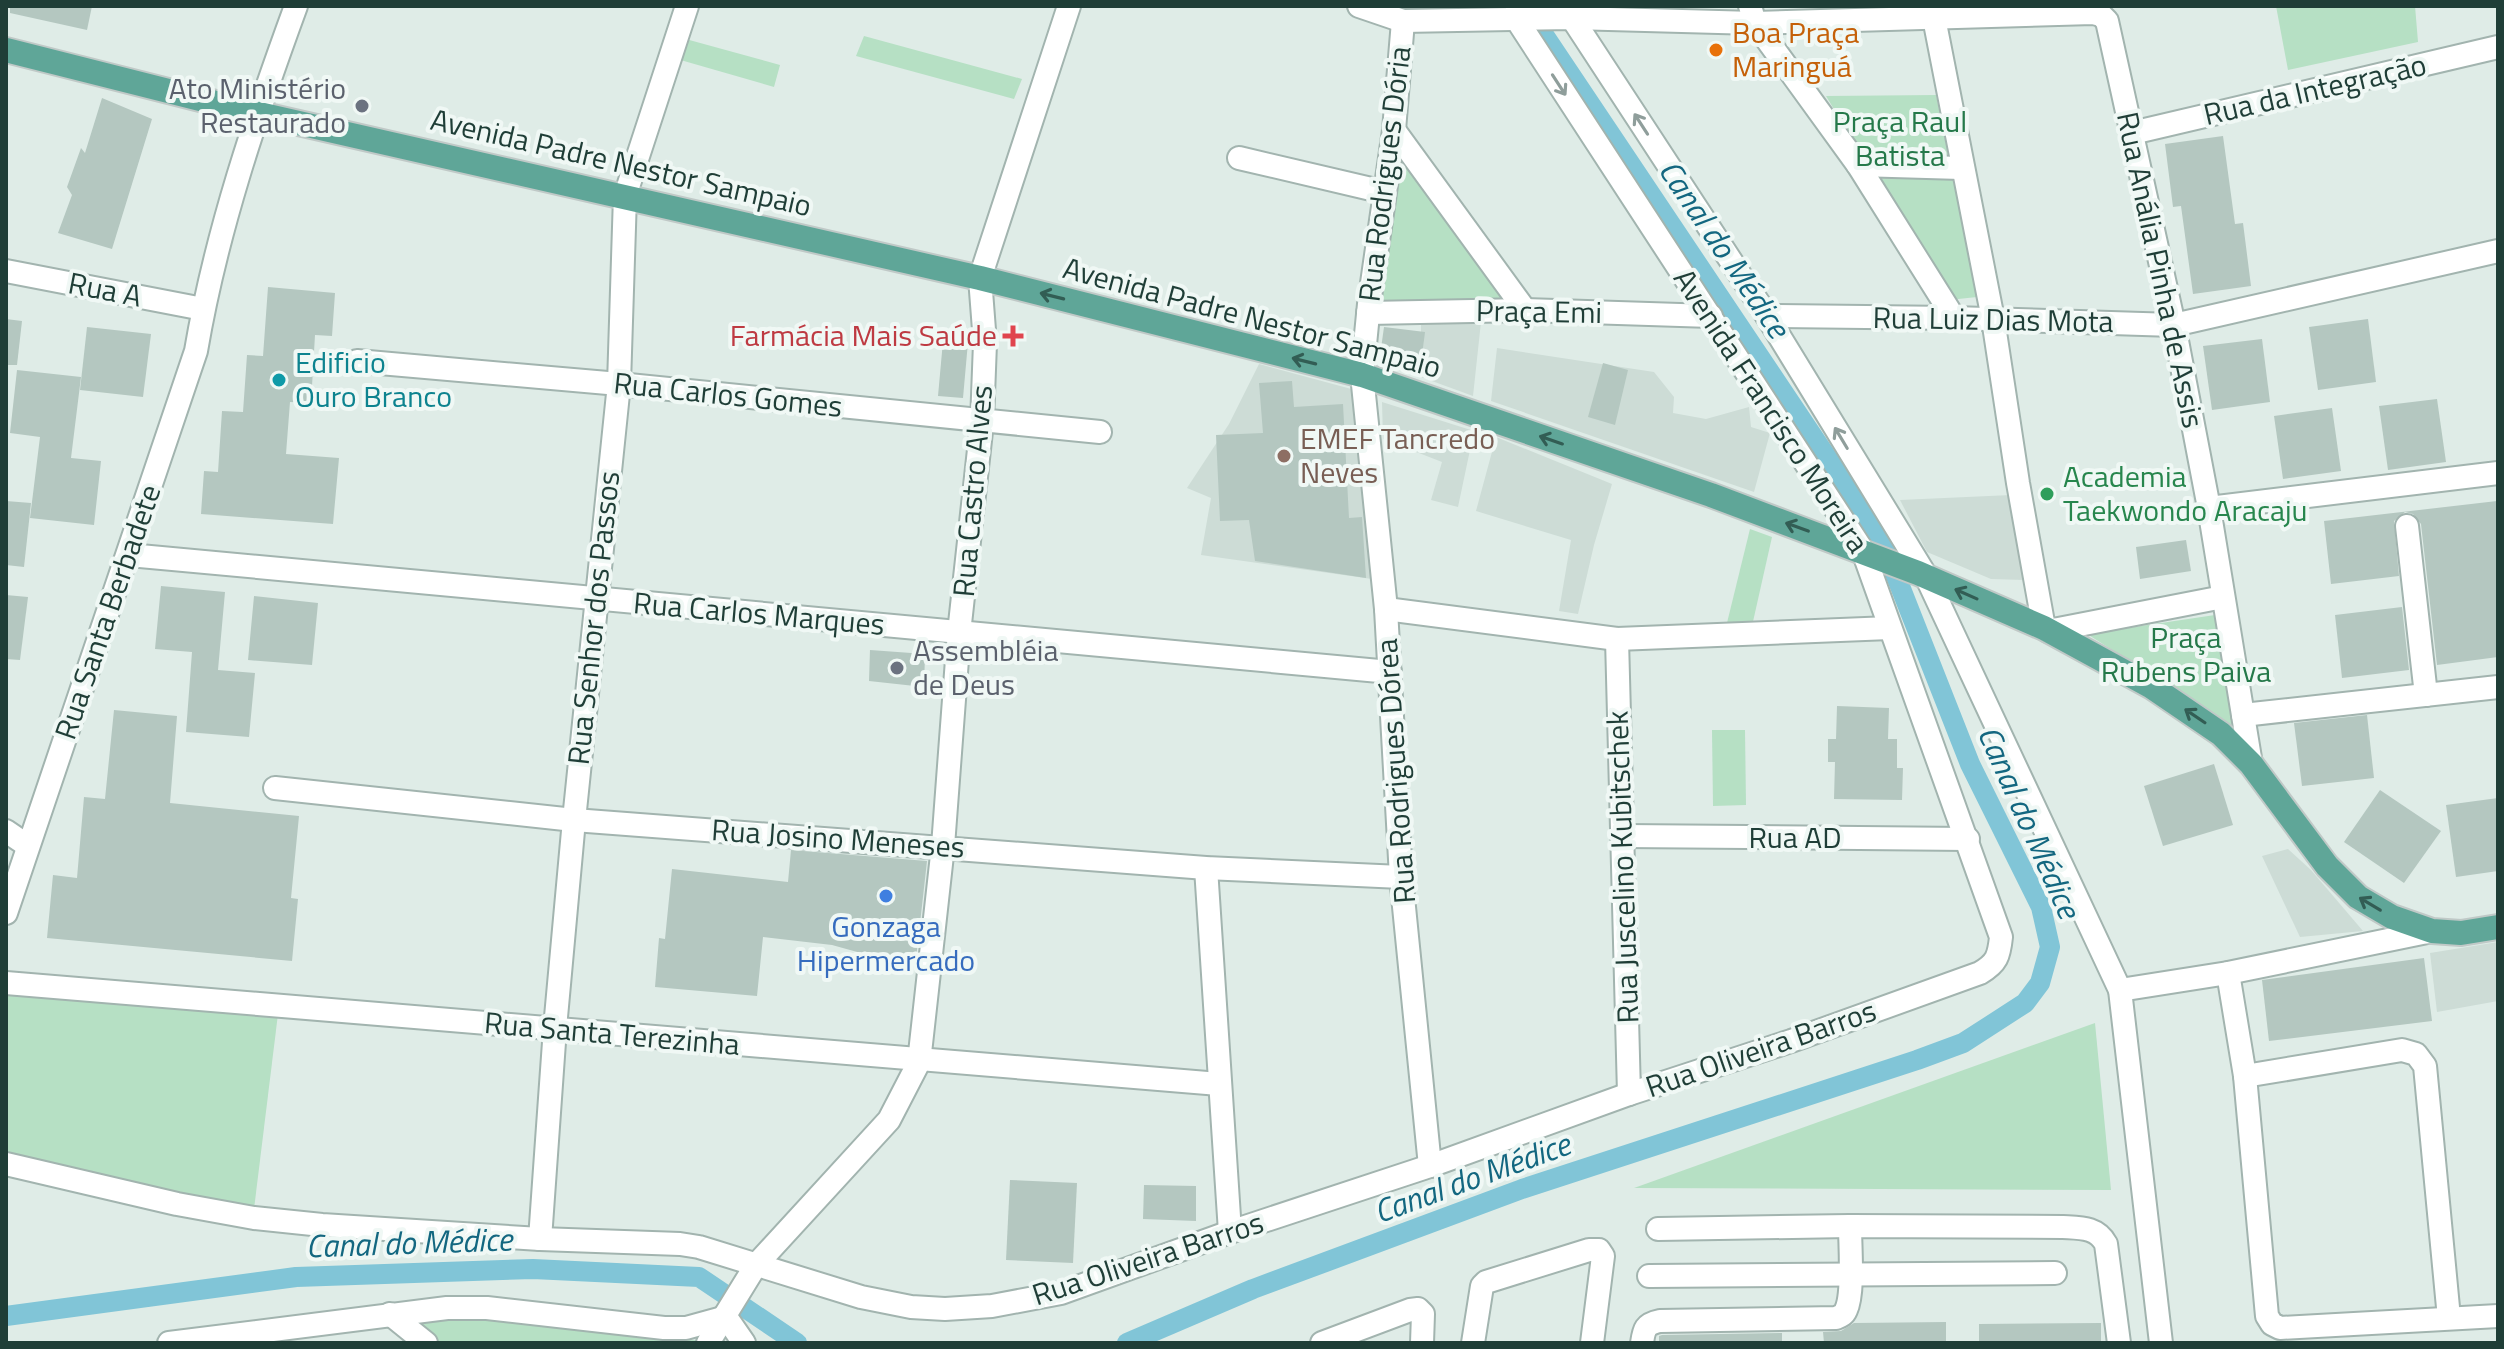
<svg xmlns="http://www.w3.org/2000/svg" width="2504" height="1349" font-family="'Titillium Web',sans-serif">
<style>
.built{fill:#cddcd6}
.green{fill:#b6e0c4}
.lines{fill:none;stroke-linecap:round;stroke-linejoin:round}
.canal{stroke:#81c5d7;stroke-width:20}
.building{fill:#b4c7c0}
.minor-casing{stroke:#a2b4af;stroke-width:26}
.major-casing{stroke:#c0c9c7;stroke-width:28}
.minor{stroke:#fff;stroke-width:22}
.major{stroke:#5fa698;stroke-width:24}
.oneway{stroke:#8f9e9b}
.oneway2{stroke:#325d54}
.food-dot{fill:#e8710a;stroke:#f0f8f5;stroke-width:3}
.worship-dot{fill:#6b7280;stroke:#f0f8f5;stroke-width:3}
.health-dot{fill:#e0444e;stroke:#f0f8f5;stroke-width:3}
.culture-dot{fill:#0f9aa8;stroke:#f0f8f5;stroke-width:3}
.education-dot{fill:#8d6e63;stroke:#f0f8f5;stroke-width:3}
.leisure-dot{fill:#2e9e5b;stroke:#f0f8f5;stroke-width:3}
.shop-dot{fill:#3f7fe0;stroke:#f0f8f5;stroke-width:3}
.labels{text-anchor:middle;stroke-width:8;stroke-linejoin:round;paint-order:stroke}
.food-label{font-size:30px;fill:#c56008;stroke:#f0f8f5;text-anchor:start}
.worship-label{font-size:30px;fill:#5b616d;stroke:#f0f8f5;text-anchor:end}
.street-label{font-size:30px;fill:#1f3e37;stroke:#f0f8f5}
.park-label{font-size:30px;fill:#25794a;stroke:#f0f8f5}
.health-label{font-size:30px;fill:#be3a42;stroke:#f0f8f5;text-anchor:end}
.culture-label{font-size:30px;fill:#0d838f;stroke:#f0f8f5;text-anchor:start}
.education-label{font-size:30px;fill:#785e54;stroke:#f0f8f5;text-anchor:start}
.leisure-label{font-size:30px;fill:#27864d;stroke:#f0f8f5;text-anchor:start}
.shop-label{font-size:30px;fill:#366cbe;stroke:#f0f8f5}
.water-label{font-size:32px;font-style:italic;fill:#136780;stroke:#f0f8f5}
</style>
<rect width="100%" height="100%" fill="#dfece7"/>
<g class="built">
<path d="M1421,321L1481,322L1473,396L1421,377Z"/>
<path d="M1497,348L1654,372L1674,397L1673,413L1706,419L1749,407L1751,427L1770,433L1754,492L1491,401Z"/>
<path d="M1259,364L1355,390L1372,579L1201,555L1211,498L1187,488L1229,424Z"/>
<path d="M1382,402L1474,431L1458,507L1431,500L1442,462L1383,439Z"/>
<path d="M1496,437L1612,484L1594,545L1578,614L1559,611L1571,540L1476,511Z"/>
<path d="M2011,495L2024,580L1991,579L1927,552L1900,500Z"/>
<path d="M2288,849L2311,870L2363,931L2300,937L2262,856Z"/>
<path d="M2498,942V1001L2437,1012L2430,953Z"/>
</g>
<g class="green">
<path d="M2276,6H2415L2418,42L2288,70Z"/>
<path d="M864,36L1022,79L1014,99L856,56Z"/>
<path d="M682,38L780,65L774,87L677,59Z"/>
<path d="M1936,95L1977,297L1949,300L1826,96Z"/>
<path d="M1399,152L1510,302L1378,305Z"/>
<path d="M1750,529L1772,537L1752,626L1726,627Z"/>
<path d="M2215,615L2233,726L2087,634Z"/>
<path d="M1712,730H1745L1746,805L1713,806Z"/>
<path d="M6,990L278,1014L254,1209L6,1155Z"/>
<path d="M2095,1023L2111,1190L1634,1188Z"/>
<path d="M449,1313L669,1340H698L696,1343H440L410,1319Z"/>
</g>
<g class="lines">
<g class="canal">
<path d="M6,1316L296,1277L533,1269L699,1277L797,1343"/>
<path d="M1127,1343L1253,1289L1522,1189L1917,1060L1963,1043L2025,1003L2040,983L2050,947L2041,907L1970,764L1881,538L1536,23L1537,6"/>
</g>
</g>
<g class="building">
<path d="M10,6H92L87,30L10,13Z"/>
<path d="M102,98L152,119L112,249L58,233L72,195L67,187L81,148L85,153Z"/>
<path d="M2223,136L2235,224L2243,223L2251,286L2193,294L2181,206L2173,207L2165,144Z"/>
<path d="M268,287L335,293L332,336L315,335L311,403L290,402L286,454L339,458L333,524L201,514L204,471L218,472L222,411L243,412L247,355L263,356Z"/>
<path d="M6,319L22,321L17,365H6Z"/>
<path d="M2368,319L2376,382L2318,390L2309,327Z"/>
<path d="M87,327L151,334L143,397L80,390Z"/>
<path d="M1384,327L1425,332L1420,371L1379,363Z"/>
<path d="M2262,339L2270,402L2212,410L2203,346Z"/>
<path d="M943,341L968,342L963,398L938,396Z"/>
<path d="M1603,363L1628,370L1615,425L1588,417Z"/>
<path d="M17,370L81,377L71,458L101,461L94,525L30,518L40,437L10,433Z"/>
<path d="M1292,381L1294,407L1343,404L1349,518L1362,517L1366,578L1255,561L1249,520L1220,521L1216,435L1263,433L1259,383Z"/>
<path d="M2437,399L2446,462L2388,470L2379,406Z"/>
<path d="M2332,408L2341,471L2283,479L2274,416Z"/>
<path d="M6,501L31,503L24,567L6,565Z"/>
<path d="M2497,501L2498,657L2437,665L2421,524L2413,514L2405,512L2394,521L2399,576L2331,584L2324,521Z"/>
<path d="M2186,540L2191,571L2140,579L2136,547Z"/>
<path d="M161,586L225,592L218,670L255,673L249,737L186,732L192,652L155,649Z"/>
<path d="M6,595L28,597L20,660L6,659Z"/>
<path d="M254,596L318,603L312,665L248,660Z"/>
<path d="M2402,607L2409,670L2342,678L2335,615Z"/>
<path d="M870,650L925,654L924,687L869,681Z"/>
<path d="M1837,706L1889,708L1888,739H1897V768H1903L1902,800L1834,799L1835,762H1828V739H1836Z"/>
<path d="M114,710L177,716L170,803L299,816L291,898L298,899L292,961L47,938L53,875L77,878L84,797L105,799Z"/>
<path d="M2367,715L2374,778L2302,786L2294,723Z"/>
<path d="M2214,764L2233,825L2163,846L2144,786Z"/>
<path d="M2380,790L2441,831L2404,883L2344,842Z"/>
<path d="M2498,798V871L2456,877L2446,805Z"/>
<path d="M791,850L927,861L915,968L832,945L763,937L757,996L655,987L659,938L665,939L672,869L788,882Z"/>
<path d="M2424,958L2432,1021L2269,1041L2262,980Z"/>
<path d="M1010,1180L1077,1183L1073,1263L1006,1260Z"/>
<path d="M1144,1185L1196,1186V1221L1143,1219Z"/>
<path d="M1946,1322V1343H1824L1823,1332L1841,1331L1854,1323Z"/>
<path d="M2101,1323V1343H1979V1324Z"/>
<path d="M1782,1333V1343H1659V1336L1662,1335Z"/>
</g>
<g class="lines">
<g class="minor-casing">
<g id="minor">
<path d="M1359,6L1403,21L1572,18L1755,23L2093,13L2101,15L2107,21L2174,325L2209,508L2251,764"/>
<path d="M1750,6L1755,23L1858,165L1954,318"/>
<path d="M1934,6V18L1993,319L2018,483L2044,628"/>
<path d="M1572,7V18L1767,316L1926,576L2120,990L2161,1343"/>
<path d="M1403,21L1394,130L1369,304L1362,375L1386,609L1401,877L1430,1166"/>
<path d="M1394,130L1525,310"/>
<path d="M2132,133L2498,47"/>
<path d="M1239,158L1384,192"/>
<path d="M1858,165L1961,168"/>
<path d="M6,271L203,309"/>
<path d="M1368,313L1525,310L1711,316"/>
<path d="M1767,316L1954,318L2174,325L2498,251"/>
<path d="M357,361L619,384L1100,432"/>
<path d="M2209,508L2498,473"/>
<path d="M2407,526L2426,695"/>
<path d="M129,555L1390,672"/>
<path d="M1386,609L1617,639L1890,628"/>
<path d="M2048,631L2223,597"/>
<path d="M1617,639L1629,1094"/>
<path d="M2243,715L2498,687"/>
<path d="M275,788L574,820L1206,868L1401,877"/>
<path d="M6,831L28,846"/>
<path d="M1623,836L1968,839"/>
<path d="M1206,868L1230,1232"/>
<path d="M6,913L196,351C216,233 255,118 296,6"/>
<path d="M2228,973L2245,1076L2267,1316L2272,1324L2280,1328L2498,1316"/>
<path d="M6,983C410,1016 814,1054 1219,1084"/>
<path d="M2120,990L2228,973L2432,931"/>
<path d="M2245,1076L2402,1050L2416,1054L2425,1066L2449,1318"/>
<path d="M6,1164L177,1204L254,1218L322,1225L540,1239L680,1244L699,1247L861,1297L911,1307L945,1309L992,1306L1061,1293L1230,1232L1430,1166L1629,1094L1791,1041L1980,973C1997,963 1999,956 2001,937L1863,551L1517,20V6"/>
<path d="M1658,1229L1850,1226"/>
<path d="M540,1239L555,1028L574,820L619,384L625,196L687,6"/>
<path d="M1649,1276L2055,1273"/>
<path d="M390,1314L426,1343"/>
<path d="M169,1343L447,1308H487L664,1328H686L726,1317L744,1343"/>
<path d="M708,1343L756,1265L889,1120L919,1062L943,846L959,633L982,422L985,343L980,278L1069,6"/>
<path d="M1322,1343L1410,1310L1418,1309L1423,1314L1422,1343"/>
<path d="M1473,1343L1482,1286L1486,1282L1589,1250H1599L1603,1256L1592,1343"/>
<path d="M1642,1343C1644,1329 1645,1324 1660,1321L1836,1318C1841,1316 1844,1315 1846,1310C1854,1293 1850,1246 1850,1226L2063,1227C2081,1228 2097,1227 2106,1244L2119,1343"/>
</g>
</g>
<g class="major-casing">
<path id="major" d="M6,50L259,114L980,278L1362,375L1711,495L1918,573L2044,628L2152,687L2221,734L2251,764L2327,866L2358,897L2392,917L2432,931L2461,933L2498,927"/>
</g>
<use href="#minor" class="minor"/>
<use href="#major" class="major"/>
</g>
<defs><path id="oneway-shaft" d="M-6 0H5M1.5-3L5.5 0L1.5 3" fill="none" stroke-width="1.6" stroke-linecap="round" stroke-linejoin="round" transform="scale(2)"/></defs>
<g class="oneway">
<use href="#oneway-shaft" transform="translate(1559 85) rotate(57)"/>
<use href="#oneway-shaft" transform="translate(1641 124) rotate(-123)"/>
<use href="#oneway-shaft" transform="translate(1841 438) rotate(-121)"/>
</g>
<g class="oneway2">
<use href="#oneway-shaft" transform="translate(1052 296) rotate(-166)"/>
<use href="#oneway-shaft" transform="translate(1304 361) rotate(-166)"/>
<use href="#oneway-shaft" transform="translate(1551 440) rotate(-161)"/>
<use href="#oneway-shaft" transform="translate(1797 527) rotate(-160)"/>
<use href="#oneway-shaft" transform="translate(1966 594) rotate(-156)"/>
<use href="#oneway-shaft" transform="translate(2195 716) rotate(-146)"/>
<use href="#oneway-shaft" transform="translate(2370 904) rotate(-149)"/>
</g>
<circle class="food-dot" cx="1716" cy="50" r="8"/>
<g class="worship-dot">
<circle cx="362" cy="106" r="8"/>
<circle cx="897" cy="668" r="8"/>
</g>
<path class="health-dot" d="M1009 324h8v8h8v8h-8v8h-8v-8h-8v-8h8z"/>
<circle class="culture-dot" cx="279" cy="380" r="8"/>
<circle class="education-dot" cx="1284" cy="456" r="8"/>
<circle class="leisure-dot" cx="2047" cy="494" r="8"/>
<circle class="shop-dot" cx="886" cy="896" r="8"/>
<g class="labels">
<g class="food-label">
<text x="1732" y="43">Boa Praça<tspan x="1732" dy="34">Maringuá</tspan></text>
</g>
<g class="worship-label">
<text x="346" y="99">Ato Ministério<tspan x="346" dy="34">Restaurado</tspan></text>
<text x="913" y="661" text-anchor="start">Assembléia<tspan x="913" dy="34">de Deus</tspan></text>
</g>
<g class="street-label">
<text transform="translate(2315 90) rotate(-13)" y="10">Rua da Integração</text>
<text transform="translate(621 163) rotate(13)" y="10">Avenida Padre Nestor Sampaio</text>
<text transform="translate(1385 174) rotate(-83)" y="10">Rua Rodrigues Dória</text>
<text transform="translate(2160 270) rotate(78)" y="10">Rua Anália Pinha de Assis</text>
<text transform="translate(105 290) rotate(11)" y="10">Rua A</text>
<text transform="translate(1539 312) rotate(1)" y="10">Praça Emi</text>
<text transform="translate(1252 318) rotate(15)" y="10">Avenida Padre Nestor Sampaio</text>
<text transform="translate(1993 320) rotate(1)" y="10">Rua Luiz Dias Mota</text>
<text transform="translate(728 395) rotate(6)" y="10">Rua Carlos Gomes</text>
<text transform="translate(1771 411) rotate(57)" y="10">Avenida Francisco Moreira</text>
<text transform="translate(973 491) rotate(-85)" y="10">Rua Castro Alves</text>
<text transform="translate(108 612) rotate(-71)" y="10">Rua Santa Berbadete</text>
<text transform="translate(759 614) rotate(5)" y="10">Rua Carlos Marques</text>
<text transform="translate(594 618) rotate(-84)" y="10">Rua Senhor dos Passos</text>
<text transform="translate(1396 771) rotate(-94)" y="10">Rua Rodrigues Dórea</text>
<text x="1795" y="848">Rua AD</text>
<text transform="translate(838 839) rotate(4)" y="10">Rua Josino Meneses</text>
<text transform="translate(1623 867) rotate(-92)" y="10">Rua Juscelino Kubitschek</text>
<text transform="translate(612 1034) rotate(5)" y="10">Rua Santa Terezinha</text>
<text transform="translate(1761 1049) rotate(-19)" y="10">Rua Oliveira Barros</text>
<text transform="translate(1148 1259) rotate(-18)" y="10">Rua Oliveira Barros</text>
</g>
<g class="park-label">
<text x="1900" y="132">Praça Raul<tspan x="1900" dy="34">Batista</tspan></text>
<text x="2186" y="648">Praça<tspan x="2186" dy="34">Rubens Paiva</tspan></text>
</g>
<g class="health-label">
<text x="997" y="346">Farmácia Mais Saúde</text>
</g>
<g class="culture-label">
<text x="295" y="373">Edificio<tspan x="295" dy="34">Ouro Branco</tspan></text>
</g>
<g class="education-label">
<text x="1300" y="449">EMEF Tancredo<tspan x="1300" dy="34">Neves</tspan></text>
</g>
<g class="leisure-label">
<text x="2063" y="487">Academia<tspan x="2063" dy="34">Taekwondo Aracaju</tspan></text>
</g>
<g class="shop-label">
<text x="886" y="937">Gonzaga<tspan x="886" dy="34">Hipermercado</tspan></text>
</g>
<g class="water-label">
<text transform="translate(1724 249) rotate(56)" y="11">Canal do Médice</text>
<text transform="translate(2029 822) rotate(66)" y="11">Canal do Médice</text>
<text transform="translate(1472 1178) rotate(-20)" y="11">Canal do Médice</text>
<text transform="translate(409 1243) rotate(-2)" y="11">Canal do Médice</text>
</g>
</g>
<rect width="2504" height="1349" fill="none" stroke="#1f3e37" stroke-width="16"/>
</svg>
